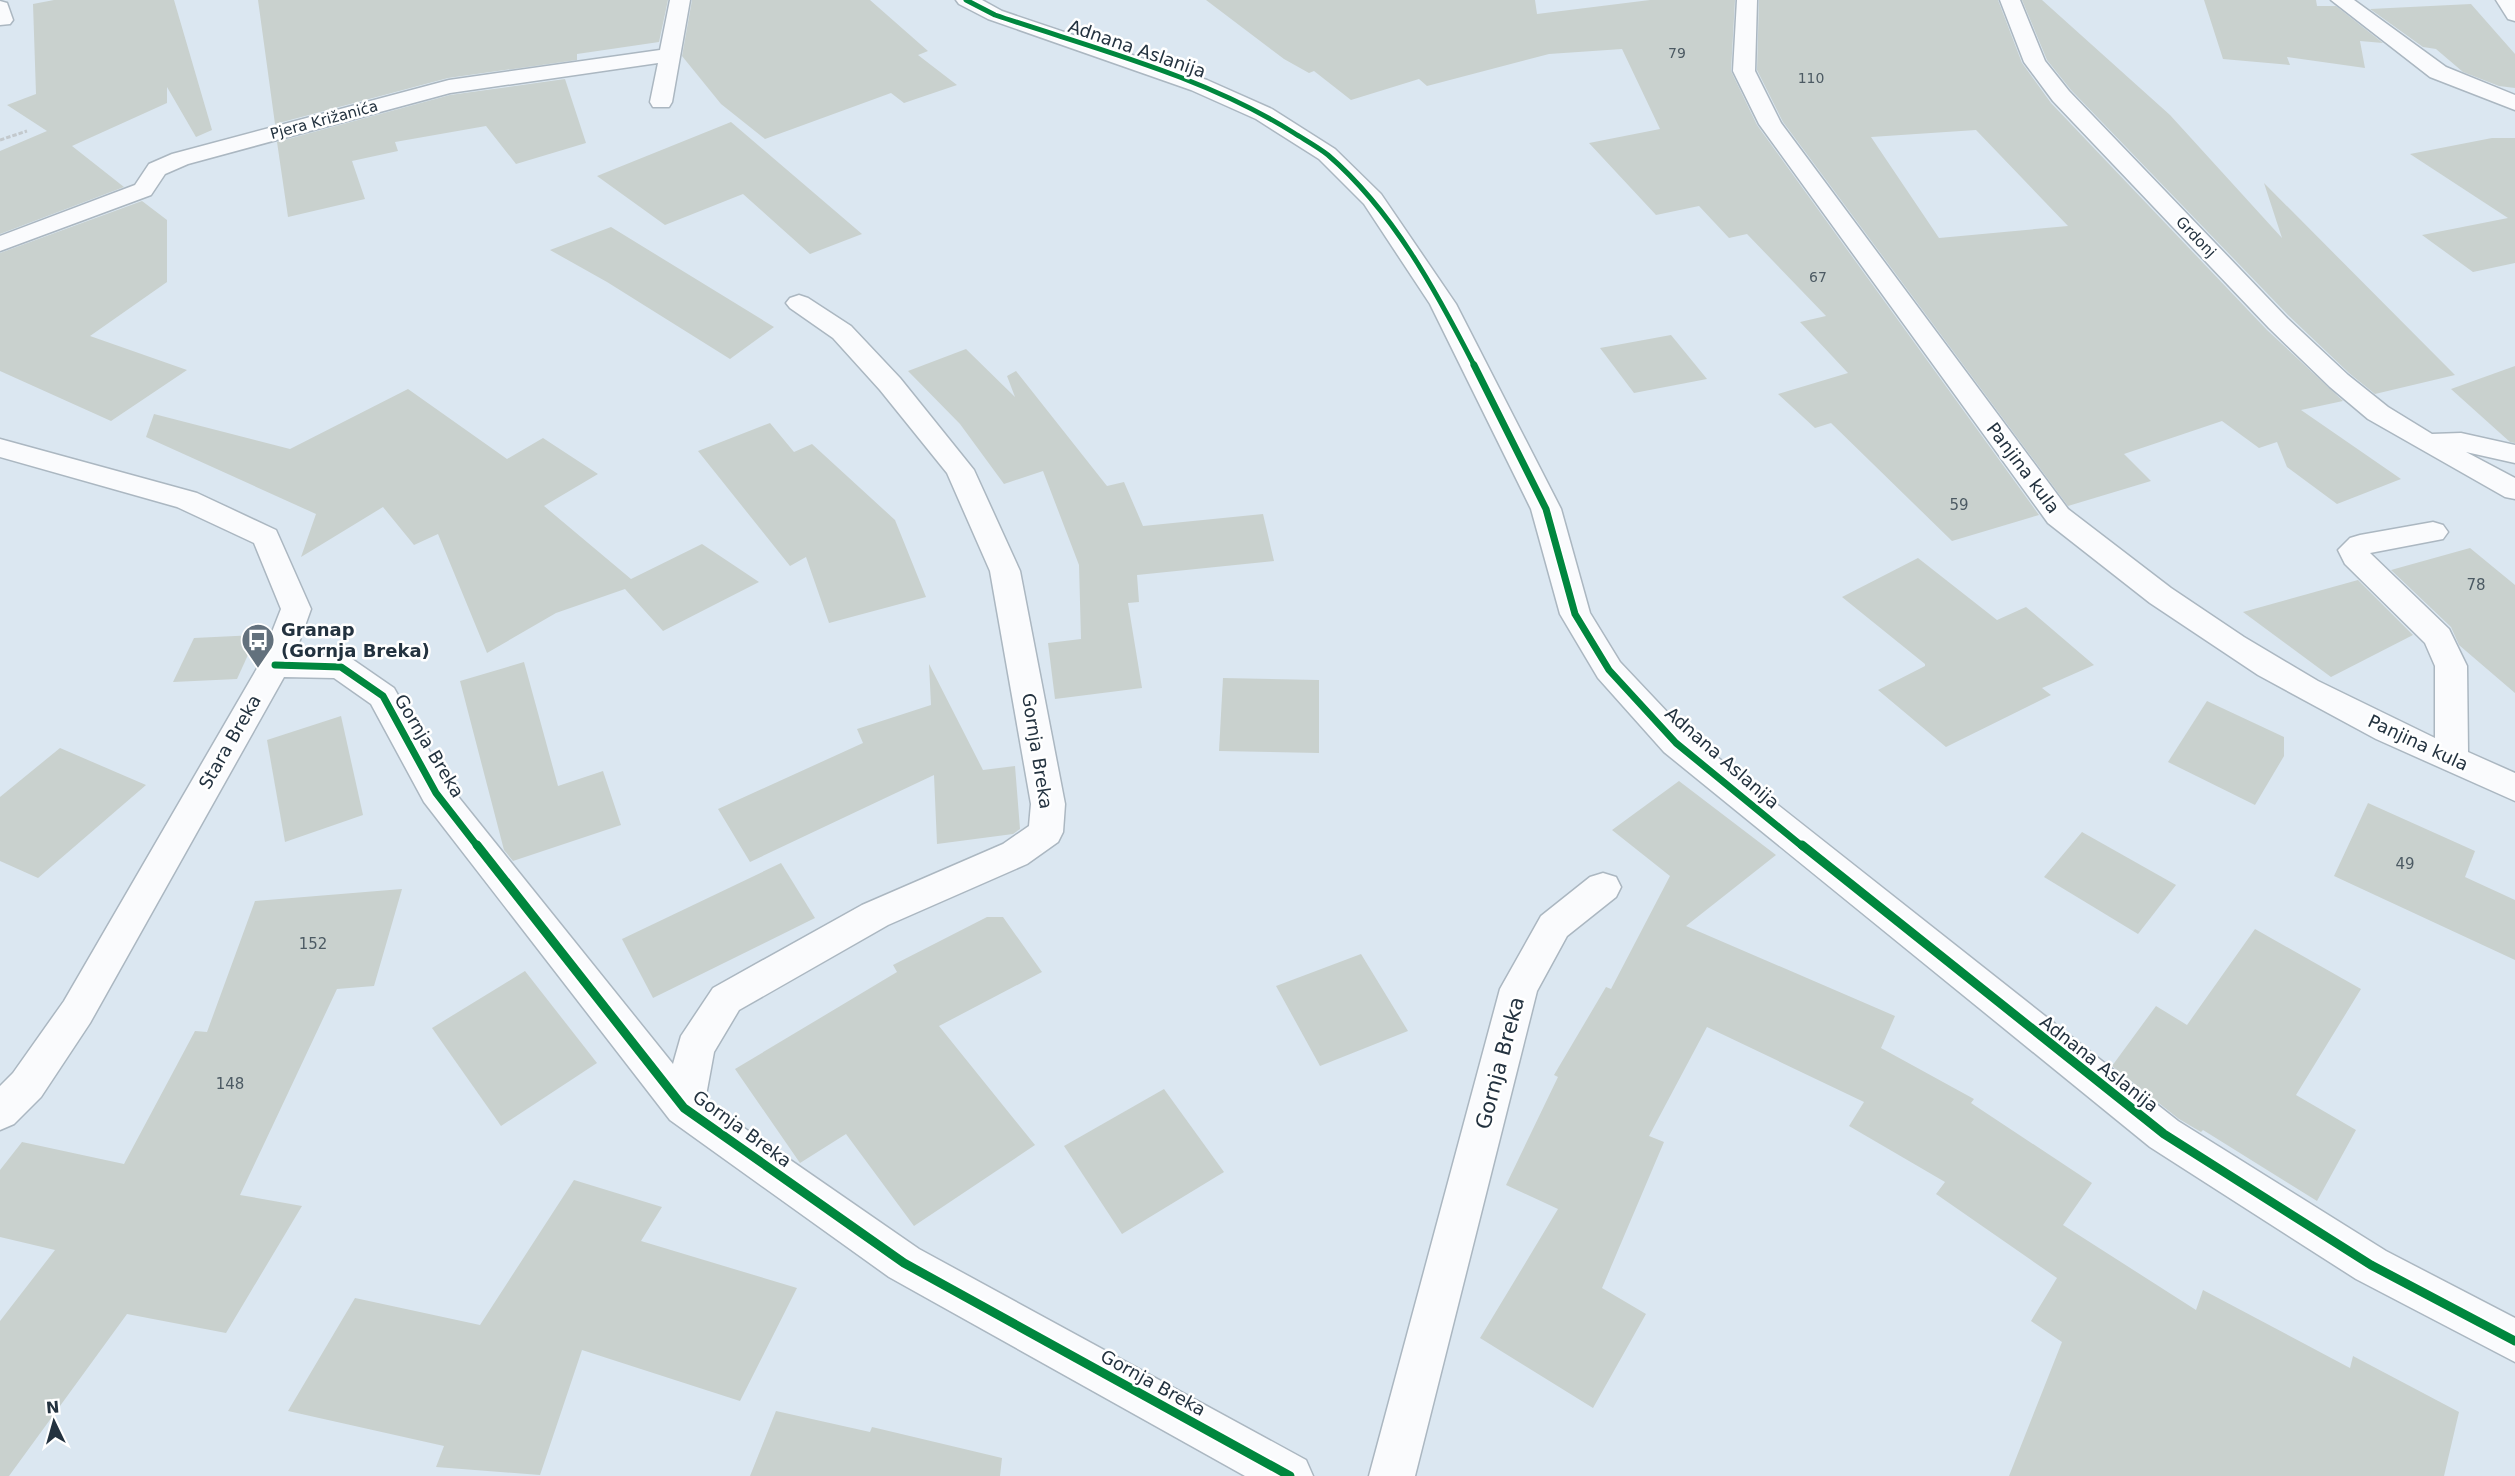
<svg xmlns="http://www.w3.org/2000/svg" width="2515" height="1476" font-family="'DejaVu Sans',sans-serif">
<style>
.building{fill:#c9d1ce;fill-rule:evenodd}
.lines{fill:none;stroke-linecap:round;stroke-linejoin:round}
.street-casing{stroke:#abb7c1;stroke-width:3}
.path{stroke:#c3c9cd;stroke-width:3;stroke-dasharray:4.5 2;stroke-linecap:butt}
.street{fill:#fafbfd;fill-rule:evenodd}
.cycleway-far2-casing{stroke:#fff;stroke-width:8}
.cycleway-far1-casing{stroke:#fff;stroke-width:10}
.cycleway-casing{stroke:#fff;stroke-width:13}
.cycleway-far2{stroke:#00873e;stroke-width:5}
.cycleway-far1{stroke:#00873e;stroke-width:7}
.cycleway{stroke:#00873e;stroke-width:9}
.labels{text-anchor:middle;stroke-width:5;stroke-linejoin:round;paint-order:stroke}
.far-number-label{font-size:14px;fill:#4c5a63}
.far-street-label{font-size:15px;fill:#23323f;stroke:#fff}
.number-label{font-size:15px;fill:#4c5a63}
.street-label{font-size:18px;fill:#23323f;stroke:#fff}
.poi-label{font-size:18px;font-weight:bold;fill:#23323f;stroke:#fff;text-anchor:start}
.near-street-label{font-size:21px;fill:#23323f;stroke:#fff}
</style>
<rect width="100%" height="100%" fill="#dbe7f1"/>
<g class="building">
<path d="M54,0H174L212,130L196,137L167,87V103L72,146L124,187L0,234V151L47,131L7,105L36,94L33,4Z"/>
<path d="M258,0H668L659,42L577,54V60L448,78L275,124Z"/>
<path d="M692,0H870L928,51L918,55L957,85L904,103L891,93L765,139L721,104L682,56Z"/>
<path d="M1206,0H1535L1537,14L1650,0H1735L1731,71L1757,125L2039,515L1952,541L1831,423L1815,428L1778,394L1848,373L1800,322L1826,316L1747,234L1729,238L1699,206L1656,215L1589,143L1660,129L1622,49L1549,54L1427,86L1419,79L1351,100L1314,71L1309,73L1284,59Z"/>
<path d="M1759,0H1998L2022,63L2051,103L2267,330L2343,401L2301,410L2401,479L2337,504L2287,467L2277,442L2259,448L2222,421L2124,454L2151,481L2068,506L1783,122L1757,70ZM1976,130L2068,226L1939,238L1871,137Z"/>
<path d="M2022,0H2042L2170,115L2282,238L2264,183L2455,375L2375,394L2349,373L2289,316L2071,90L2047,60Z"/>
<path d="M2204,0H2316L2317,6H2336L2383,43L2360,41L2365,68L2287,57L2290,65L2223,59Z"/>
<path d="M2471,4L2515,54V88L2499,86L2463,72L2436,49L2423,47L2370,9Z"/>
<path d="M565,79L586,143L516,164L486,126L395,142L398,151L352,161L365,199L288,217L277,142L450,95Z"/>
<path d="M731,122L862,234L810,254L743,194L665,225L597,176Z"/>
<path d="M2492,138H2515V263L2473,272L2422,235L2508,218L2410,154Z"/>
<path d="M142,201L167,220V282L90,336L187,370L111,421L0,371V253Z"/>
<path d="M611,227L774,327L730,359L607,282L550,250Z"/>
<path d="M1671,335L1707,379L1634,393L1600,348Z"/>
<path d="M966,349L1015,397L1007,376L1016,371L1107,486L1124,482L1143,526L1263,514L1274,561L1137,575L1139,602L1128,603L1142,688L1055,699L1048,643L1081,639L1079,565L1043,471L1004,484L960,424L908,371Z"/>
<path d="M2515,366V443L2510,442L2451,389Z"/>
<path d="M408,389L507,459L543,438L598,474L544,506L631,579L702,544L759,582L663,631L625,589L556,613L487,653L438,534L414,545L383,507L301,557L316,514L146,437L154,414L290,449Z"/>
<path d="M770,423L794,452L812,444L895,520L926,597L829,623L806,557L790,566L698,451Z"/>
<path d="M2470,548L2515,585V693L2459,645L2451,627L2391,570Z"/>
<path d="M1918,558L1997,620L2026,607L2094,665L2042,688L2051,695L1946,747L1878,690L1925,666V664L1842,597Z"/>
<path d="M2358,580L2413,635L2331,677L2243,612Z"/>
<path d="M257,635L237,679L173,682L194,638Z"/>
<path d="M524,662L558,786L603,771L621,825L513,861L504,850L460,681Z"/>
<path d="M929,664L983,770L1015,766L1020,829L1013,834L937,844L934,775L750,862L718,809L863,743L857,729L931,705Z"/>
<path d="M1223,678L1319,680V753L1219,751Z"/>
<path d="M2207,701L2284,737V756L2255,805L2168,762Z"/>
<path d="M341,716L363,815L285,842L267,740Z"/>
<path d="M60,748L146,785L38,878L0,861V797Z"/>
<path d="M1679,781L1776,855L1686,926L1895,1016L1881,1048L1974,1099L1971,1103L2092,1183L2063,1225L2196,1310L2203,1290L2350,1368L2353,1356L2459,1412L2444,1476H2009L2062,1342L2031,1321L2057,1278L1936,1194L1945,1182L1849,1126L1864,1102L1707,1027L1649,1136L1664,1142L1602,1288L1646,1314L1593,1408L1480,1338L1558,1209L1506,1185L1558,1077L1554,1075L1606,987L1611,989L1670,876L1612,830Z"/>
<path d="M2368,803L2475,851L2465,877L2515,900V960L2334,876Z"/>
<path d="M2082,832L2176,885L2138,934L2044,877Z"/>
<path d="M781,863L815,918L653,998L622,939Z"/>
<path d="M402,889L374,986L337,989L240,1195L302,1206L226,1333L127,1314L9,1476H0V1321L55,1250L0,1237V1170L22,1142L124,1164L195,1031L207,1032L255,901Z"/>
<path d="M987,917H1003L1042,972L939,1026L1035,1145L914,1226L846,1134L800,1163L735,1069L897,972L893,965Z"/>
<path d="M2255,929L2361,989L2296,1095L2356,1130L2317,1201L2203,1130L2201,1132L2179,1119L2112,1066L2156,1006L2187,1025Z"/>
<path d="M1361,954L1408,1031L1320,1066L1276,986Z"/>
<path d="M525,971L597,1063L501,1126L432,1028Z"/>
<path d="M1164,1089L1224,1172L1122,1234L1064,1146Z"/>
<path d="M574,1180L662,1207L641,1241L797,1288L740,1401L582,1350L540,1475L436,1467L444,1446L288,1411L355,1298L480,1325Z"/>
<path d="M776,1411L870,1432L872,1427L1002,1458L1000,1476H750Z"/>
</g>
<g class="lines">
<g class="street-casing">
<g id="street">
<path d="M670,0H690L672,102L669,107H653L650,102L658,63L450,93L188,164L165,174L151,195L0,251V236L135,185L149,164L172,154L449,80L660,50Z"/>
<path d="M956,0H982L1002,11L1207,80L1272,109L1335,149L1381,194L1456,304L1561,509L1590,613L1620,662L1688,734L2178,1121L2386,1251L2515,1318V1362L2356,1279L2150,1147L1664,752L1598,678L1560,614L1531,509L1430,304L1364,204L1319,159L1256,119L1191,90L988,19L959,4Z"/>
<path d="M1737,0H1757L1755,71L1781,123L2068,509L2171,588L2244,637L2318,681L2435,738V666L2425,643L2345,564L2338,550L2350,538L2360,535L2433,522L2443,525L2448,532L2443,539L2370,553L2449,629L2467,666L2468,752L2515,773V801L2376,739L2258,675L2150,603L2048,523L1759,124L1733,71Z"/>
<path d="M2000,0H2020L2045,61L2069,91L2287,318L2348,375L2388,407L2432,434L2461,433L2515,445V463L2466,452L2515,478V499L2505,497L2368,419L2330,387L2269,328L2053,101L2024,62Z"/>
<path d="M2331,0H2354L2446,67L2515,95V110L2430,77Z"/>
<path d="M2496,0H2515V21L2508,19Z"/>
<path d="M0,1L7,3L13,20L10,24L0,25Z"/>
<path d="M799,295L808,298L851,326L900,378L974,470L1020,571L1065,804L1063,832L1058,842L1027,864L888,925L739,1010L714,1052L705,1101L919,1249L1306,1460L1313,1476H1245L889,1277L670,1120L424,802L371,704L334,678L284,677L90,1023L41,1097L14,1124L0,1130V1086L13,1073L64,1001L259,665L281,609L254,543L177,507L0,457V439L197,493L276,530L311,609L295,654L341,656L352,659L394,688L448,784L673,1064L681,1036L713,988L862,905L1003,844L1029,826L1031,804L990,571L947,473L880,390L833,338L790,308L786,303L790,298Z"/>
<path d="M1603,873L1616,877L1621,887L1616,897L1567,936L1537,991L1415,1476H1369L1500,989L1541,916L1590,877Z"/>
</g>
</g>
<path class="path" d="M0,140L27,131"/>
<use href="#street" class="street"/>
<g class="cycleway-far2-casing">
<path id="cycleway-far2" d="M966,0L995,15C1095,49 1204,76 1294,133C1305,140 1318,147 1328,155C1393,211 1436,291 1475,367"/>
</g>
<g class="cycleway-far1-casing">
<g id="cycleway-far1">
<path d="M1474,365L1546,509L1575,614L1609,670L1676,743L1803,847"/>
<path d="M275,665L341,667L383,696L436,793L478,847"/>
</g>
</g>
<g class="cycleway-casing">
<g id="cycleway">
<path d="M477,845L684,1108L904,1263L1290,1476"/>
<path d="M1802,845L2164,1134L2371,1265L2515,1341"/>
</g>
</g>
<use href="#cycleway-far2" class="cycleway-far2"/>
<use href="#cycleway-far1" class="cycleway-far1"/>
<use href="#cycleway" class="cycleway"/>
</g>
<defs>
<g id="bus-pin" transform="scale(1.725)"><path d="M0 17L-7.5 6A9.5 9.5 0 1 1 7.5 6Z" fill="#63717d" stroke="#fff"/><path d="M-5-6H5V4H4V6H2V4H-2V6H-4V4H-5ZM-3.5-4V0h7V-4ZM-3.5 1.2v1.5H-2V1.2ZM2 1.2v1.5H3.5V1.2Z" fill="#fff"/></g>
</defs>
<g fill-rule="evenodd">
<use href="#bus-pin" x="258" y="640"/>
</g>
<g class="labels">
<g class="far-number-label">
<text x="1677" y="58">79</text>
<text x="1811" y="83">110</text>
<text x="1818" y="282">67</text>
</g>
<g class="far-street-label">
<text transform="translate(324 120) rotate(-15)" y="5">Pjera Križanića</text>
<text transform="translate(2196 237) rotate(46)" y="5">Grdonj</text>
</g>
<g class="number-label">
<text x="1959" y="510">59</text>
<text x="2476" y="590">78</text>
<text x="2405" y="869">49</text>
<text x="313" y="949">152</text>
<text x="230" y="1089">148</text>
</g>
<g class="street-label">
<text transform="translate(1137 49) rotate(19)" y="6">Adnana Aslanija</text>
<text transform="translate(2023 468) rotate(53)" y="6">Panjina kula</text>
<text transform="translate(230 742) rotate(-60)" y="6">Stara Breka</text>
<text transform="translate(2418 743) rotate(25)" y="6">Panjina kula</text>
<text transform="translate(429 746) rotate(59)" y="6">Gornja Breka</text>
<text transform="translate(1037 751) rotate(81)" y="6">Gornja Breka</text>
<text transform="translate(1722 758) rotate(41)" y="6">Adnana Aslanija</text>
<text transform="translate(2099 1064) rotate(38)" y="6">Adnana Aslanija</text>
<text transform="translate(742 1129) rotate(36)" y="6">Gornja Breka</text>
<text transform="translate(1153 1383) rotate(29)" y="6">Gornja Breka</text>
</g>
<g class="poi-label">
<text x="281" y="636">Granap<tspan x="281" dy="21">(Gornja Breka)</tspan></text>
</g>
<g class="near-street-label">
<text transform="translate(1500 1063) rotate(-75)" y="7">Gornja Breka</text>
</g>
</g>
<g transform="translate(54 1422) rotate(355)" stroke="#ffffff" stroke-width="4.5" paint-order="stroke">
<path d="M0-4.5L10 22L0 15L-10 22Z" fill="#23323f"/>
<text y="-9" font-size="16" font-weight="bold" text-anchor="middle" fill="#23323f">N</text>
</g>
</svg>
